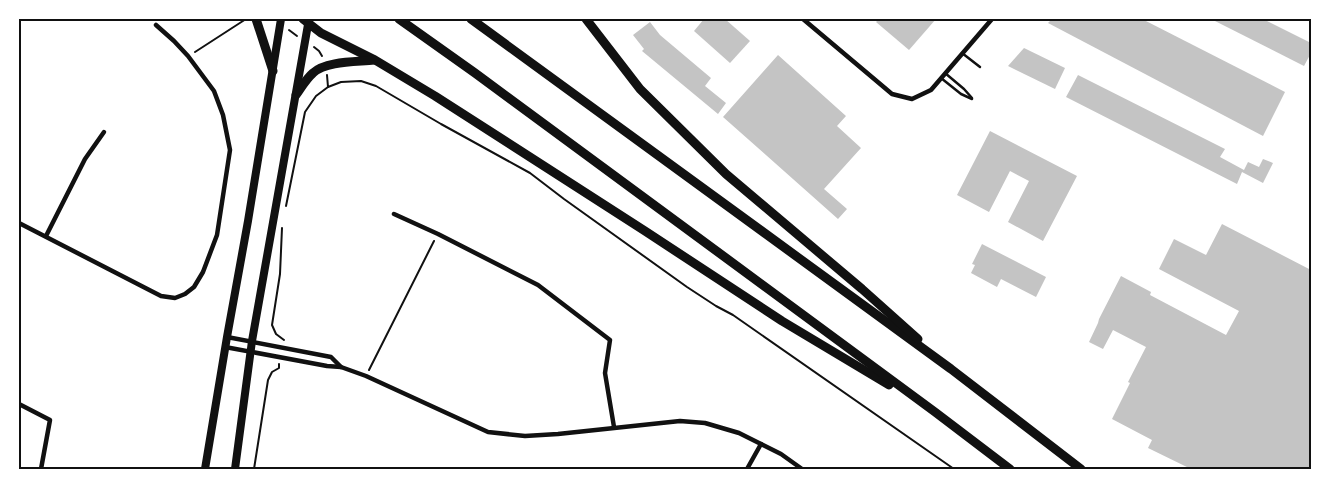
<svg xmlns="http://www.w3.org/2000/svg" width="1330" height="488" font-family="'Public Sans',sans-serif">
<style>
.building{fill:#c4c4c4}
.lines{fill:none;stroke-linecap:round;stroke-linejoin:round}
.path{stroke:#111;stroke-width:2}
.service{stroke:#111;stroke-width:2.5}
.minor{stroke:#111;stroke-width:4.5}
.trunk{stroke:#111;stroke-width:8}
.motorway{stroke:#111;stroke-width:9}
.neatline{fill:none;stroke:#111;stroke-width:2}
</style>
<rect width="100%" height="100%" fill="#fff"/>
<g class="building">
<path d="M704,19H725L750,41L730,63L694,31Z"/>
<path d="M879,19H936L909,50L876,22Z"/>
<path d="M1052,19H1142L1285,92L1263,136L1048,23Z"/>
<path d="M1211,19H1263L1311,43V53L1304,66Z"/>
<path d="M650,22L660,35L711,78L705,86L726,103L718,114L642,51L644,49L633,35Z"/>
<path d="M1024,48L1065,68L1055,89L1008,66Z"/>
<path d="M778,55L846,116L837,126L861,148L824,189L847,209L838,219L723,117Z"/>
<path d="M1078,75L1225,149L1220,157L1244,170L1248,162L1259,167L1263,159L1273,163L1263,183L1242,172L1237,184L1066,97Z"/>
<path d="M990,131L1077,176L1043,241L1008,222L1029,181L1010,171L989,212L957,195Z"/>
<path d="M1222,224L1311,270V469H1191L1148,448L1152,440L1112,419L1130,383L1128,382L1146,347L1113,330L1103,349L1089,342L1098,323L1099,319L1121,276L1151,292L1150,295L1226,335L1239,311L1159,269L1174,239L1206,255Z"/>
<path d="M982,244L1046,277L1036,297L1001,279L997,287L971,273L975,265L972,264Z"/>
</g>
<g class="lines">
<g class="path">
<path d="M289,30L297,36"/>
<path d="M314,47L319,51L322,56"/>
<path d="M195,52L246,19"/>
<path d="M327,75L328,87L341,82L361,81L376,86L441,124L530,173L564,199L687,287L716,306L733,315L954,469"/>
<path d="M286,206L305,112L316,96L328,87"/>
<path d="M282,228L280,274L272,325L276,334L284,340"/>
<path d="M369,370L434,241"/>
<path d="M254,469L268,380L272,372L279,368V364"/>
</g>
<g class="service">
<path d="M962,53L980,67"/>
<path d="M945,73L964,89L972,98"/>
<path d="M941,78L961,94L972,99"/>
</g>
<g class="minor">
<path d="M803,19L892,94L912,99L931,90L992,19"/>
<path d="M394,214L438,234L538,285L610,340L605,373L614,427"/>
<path d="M19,223L161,296L175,298L185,294L194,287L203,272L217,235L230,150L223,115L214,91L188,56L174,41L156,25"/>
<path d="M46,236L85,159L104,132"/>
<path d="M227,337L331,357L341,367"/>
<path d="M225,347L327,366L341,367L366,376L488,432L525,436L558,434L680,421L705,423L739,433L781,454L802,469"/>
<path d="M19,404L50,420L41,469"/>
<path d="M747,469L761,444"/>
</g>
<g class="trunk">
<path d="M205,469L227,337L248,221L281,19"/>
<path d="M235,469L252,341L309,19"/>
</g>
<g class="motorway">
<path d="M256,19L273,71"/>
<path d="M303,19L321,33L375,60L435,96L645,231L782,321L889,385"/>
<path d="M399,19L475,73L935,412L1010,469"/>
<path d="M471,19L951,369L1081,469"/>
<path d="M586,19L640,89L726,174L862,289L918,339"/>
<path d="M296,95C301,88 306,79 313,73C326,61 357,62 374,60"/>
</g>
</g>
<rect width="1330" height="488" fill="none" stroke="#ffffff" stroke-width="40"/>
<rect x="20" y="20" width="1290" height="448" class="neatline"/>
</svg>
